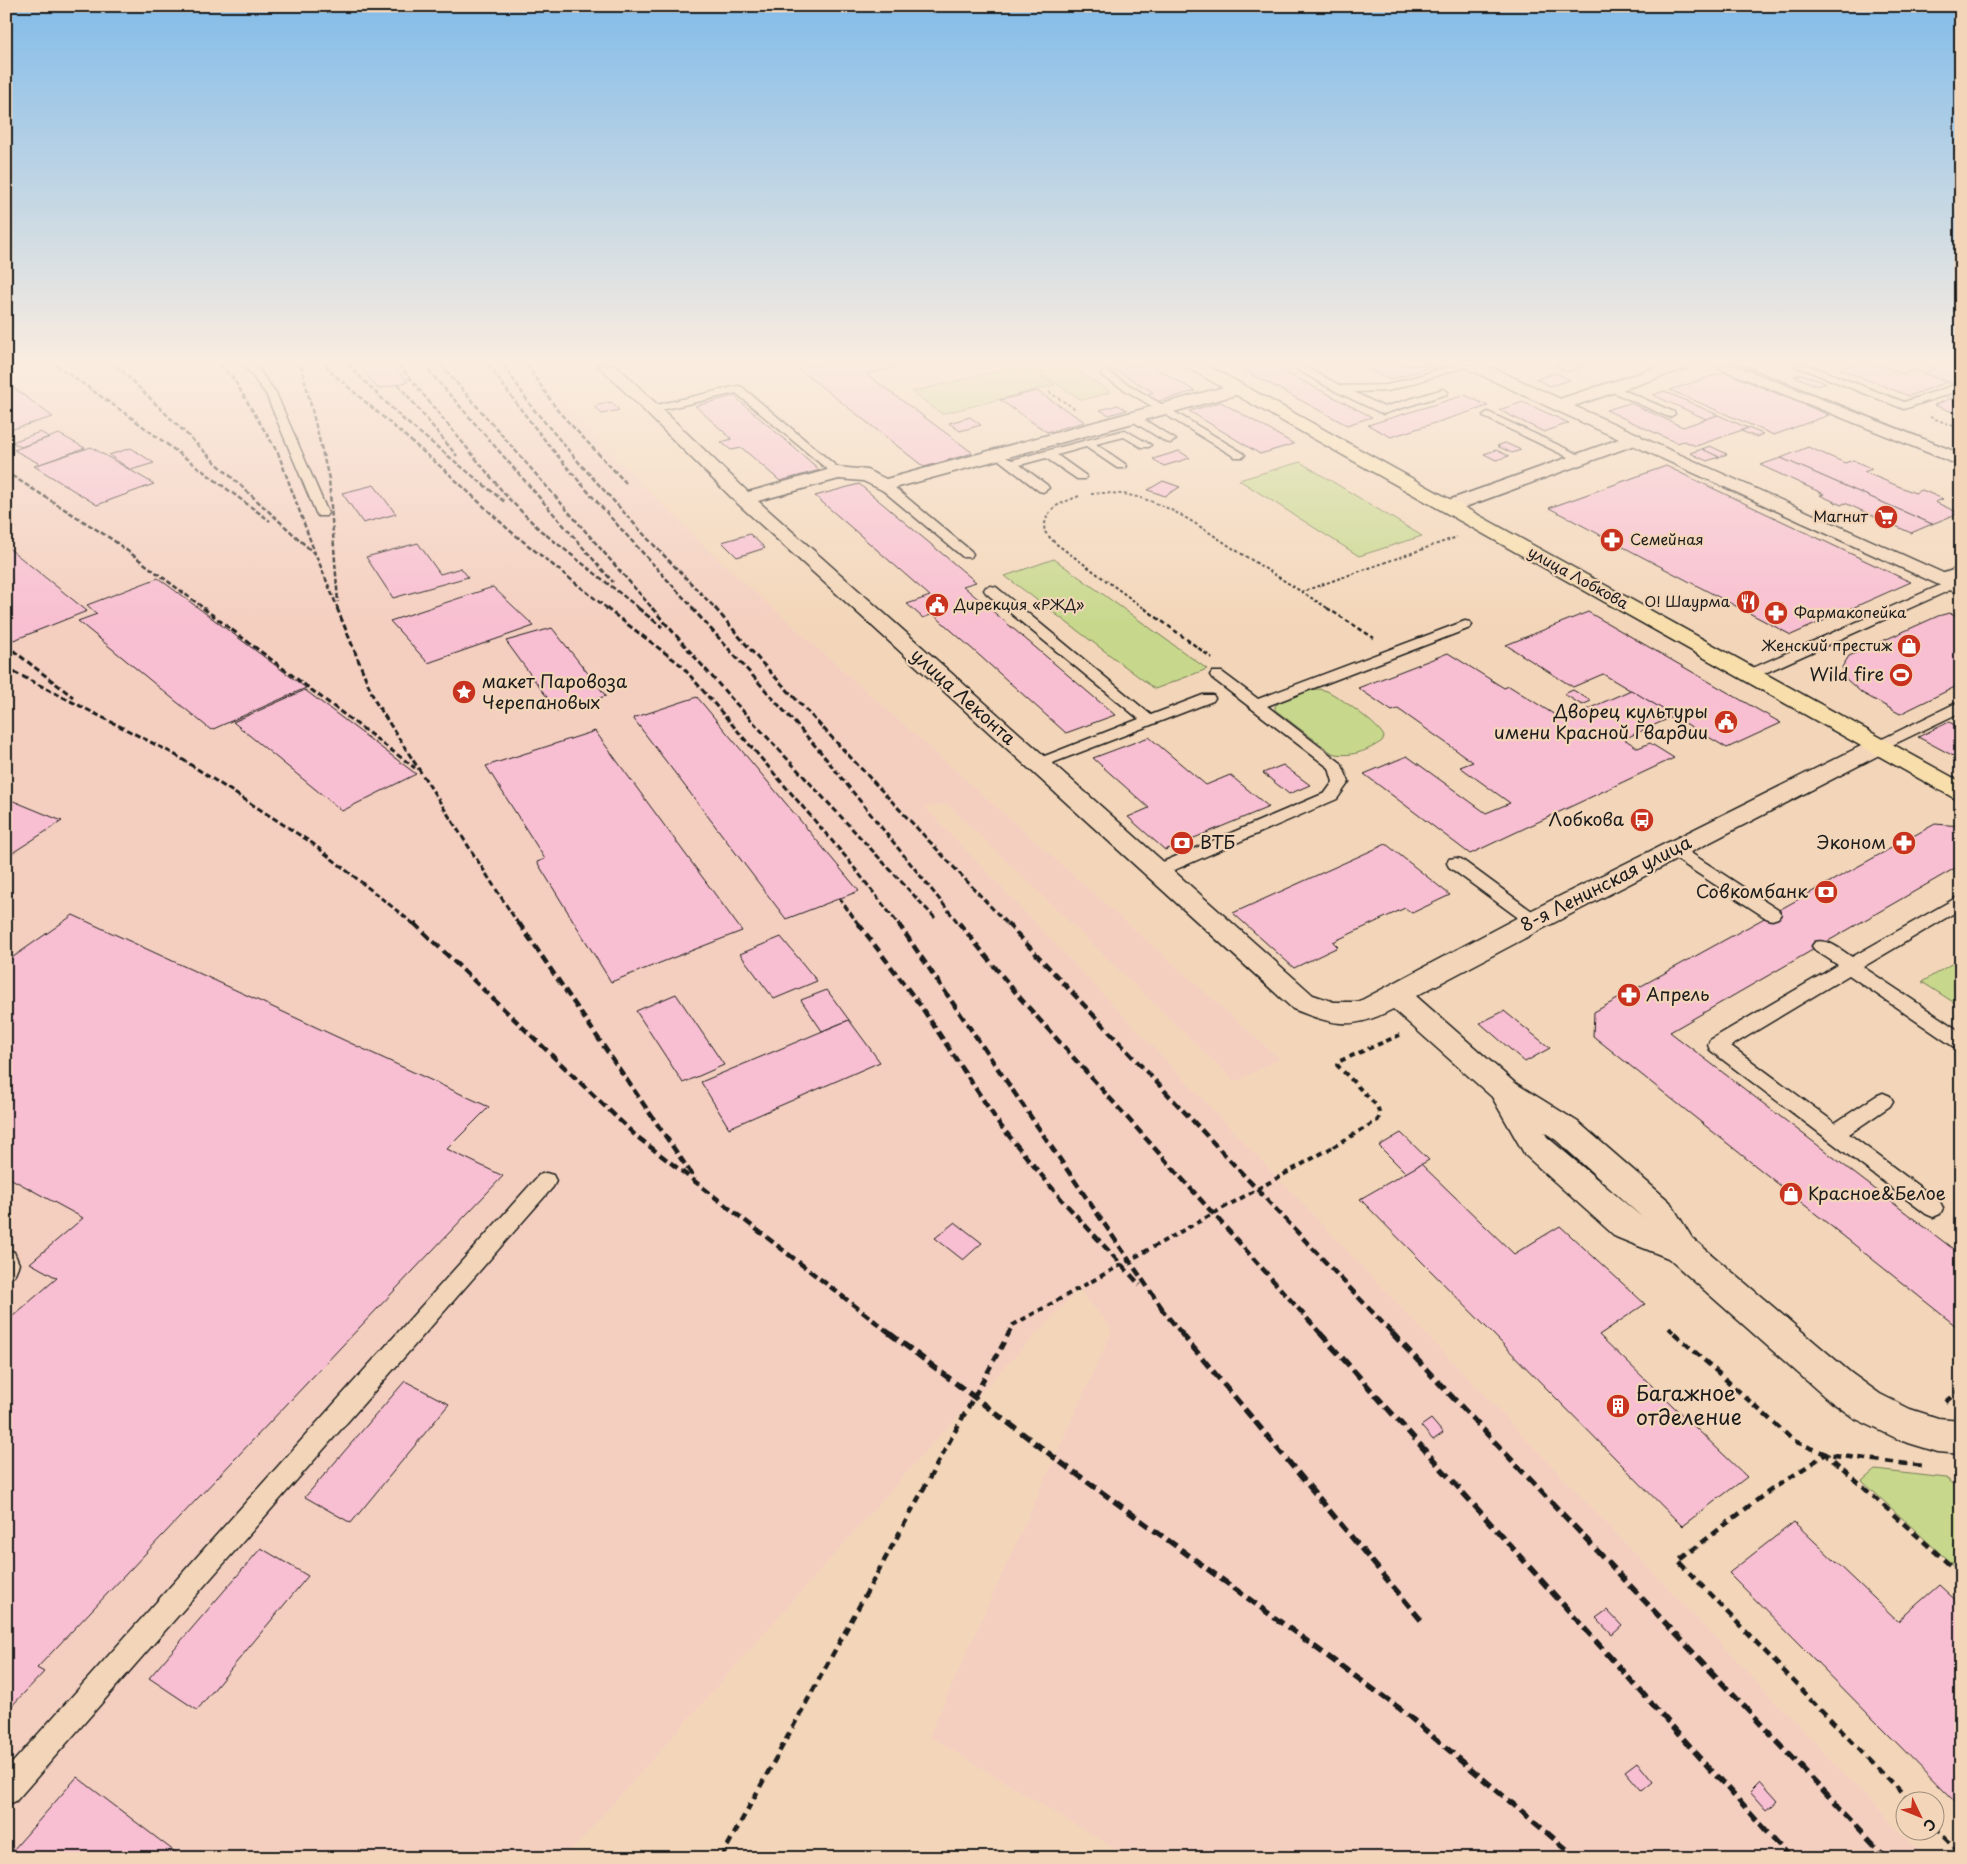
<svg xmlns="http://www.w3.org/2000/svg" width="1967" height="1864" font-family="'Playpen Sans',sans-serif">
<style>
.built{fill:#f4cfc0}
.green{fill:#c7d88c;stroke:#727a54}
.building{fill:#f8bed1;stroke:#1c1c1c}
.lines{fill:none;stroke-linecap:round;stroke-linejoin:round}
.lane-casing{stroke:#1c1c1c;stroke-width:3}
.street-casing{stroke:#1c1c1c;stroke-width:3}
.secondary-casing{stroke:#1c1c1c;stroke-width:3}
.primary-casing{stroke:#1c1c1c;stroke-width:3}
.path-far3{stroke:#1c1c1c;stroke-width:2;stroke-dasharray:3 2.5;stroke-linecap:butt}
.path-far2{stroke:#1c1c1c;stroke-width:2.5;stroke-dasharray:4.5 3;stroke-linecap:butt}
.path-far1{stroke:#1c1c1c;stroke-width:4;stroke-dasharray:5.5 4.5;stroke-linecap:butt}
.path{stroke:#1c1c1c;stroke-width:4.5;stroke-dasharray:8 5.5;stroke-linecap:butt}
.lane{fill:#f3d6b9;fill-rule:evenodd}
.street{fill:#f3d6b9;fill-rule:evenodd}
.secondary{fill:#f3d6b9;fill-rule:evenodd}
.primary{fill:#f8deab;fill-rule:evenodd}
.tram{stroke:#1c1c1c;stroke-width:1}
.rail-far3{stroke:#1c1c1c;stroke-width:2.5;stroke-dasharray:5 2.5;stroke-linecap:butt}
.rail-far2{stroke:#1c1c1c;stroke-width:3;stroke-dasharray:6 3;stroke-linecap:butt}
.rail-far1{stroke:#1c1c1c;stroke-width:4.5;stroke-dasharray:9 4.5;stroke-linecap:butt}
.rail{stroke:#1c1c1c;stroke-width:5.5;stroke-dasharray:11 5.5;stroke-linecap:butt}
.path-bridge-far1{stroke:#1c1c1c;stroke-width:4;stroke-dasharray:5.5 4.5;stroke-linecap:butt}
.path-bridge{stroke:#1c1c1c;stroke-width:4.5;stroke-dasharray:8 5.5;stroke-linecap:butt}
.labels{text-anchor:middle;stroke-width:4.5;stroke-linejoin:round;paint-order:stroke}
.far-poi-label{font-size:15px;fill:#1c1c1c;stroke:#f3d6b9;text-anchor:end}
.far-street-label{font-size:15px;fill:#1c1c1c;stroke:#f3d6b9}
.poi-label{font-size:18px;fill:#1c1c1c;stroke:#f3d6b9;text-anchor:end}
.street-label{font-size:18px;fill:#1c1c1c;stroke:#f3d6b9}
.near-poi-label{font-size:21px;fill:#1c1c1c;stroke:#f3d6b9;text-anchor:start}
</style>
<rect width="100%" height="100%" fill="#f3d6b9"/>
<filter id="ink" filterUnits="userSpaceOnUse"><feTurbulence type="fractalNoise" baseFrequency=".02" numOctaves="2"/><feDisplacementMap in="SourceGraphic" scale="10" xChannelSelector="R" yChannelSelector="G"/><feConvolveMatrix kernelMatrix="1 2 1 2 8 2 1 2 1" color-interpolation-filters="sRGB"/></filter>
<g filter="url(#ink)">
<path class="built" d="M6,365H541L570,413L710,552L1280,1059L1235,1082L947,804L925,807L1925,1858H1130L929,1736L1112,1330L1079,1289L935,1441L565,1858H6Z"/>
<g class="green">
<path d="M1020,365H1024L1055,385L942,414L912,392Z"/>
<path d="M1069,366L1111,392L1082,400L1040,373Z"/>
<path d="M1300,462L1422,536L1359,556L1239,480Z"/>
<path d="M1054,559L1207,669L1155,689L1005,576Z"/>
<path d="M1311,689C1317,689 1322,689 1327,691C1338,696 1381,726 1384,737L1382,741C1368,751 1349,758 1332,753L1275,710V706L1282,700Z"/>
<path d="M1956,961L1961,964V1007L1922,982Z"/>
<path d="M1875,1470L1946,1478L1961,1490V1564L1956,1568L1862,1481Z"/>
</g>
<g class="building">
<path d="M359,365H393L408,382L378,389Z"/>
<path d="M794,365H904L866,374L973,453L924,467Z"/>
<path d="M1108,365H1151L1195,391L1156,402L1144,395L1153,392Z"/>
<path d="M1234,365H1272L1372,417L1347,425Z"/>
<path d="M1361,365H1437L1390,380Z"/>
<path d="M1555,365H1589L1567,372Z"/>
<path d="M1851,365H1880L1903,374L1915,370L1947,382L1909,396L1840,369Z"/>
<path d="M1928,365H1961V381L1953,384L1923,373L1936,369Z"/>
<path d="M1725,372L1829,415L1774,435L1670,390Z"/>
<path d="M1556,373L1570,380L1550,386L1536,379Z"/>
<path d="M1801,374L1826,383L1818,386L1794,376Z"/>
<path d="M6,382L53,417L6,431Z"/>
<path d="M1037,391L1085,422L1047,432L1000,400Z"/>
<path d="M1664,391L1718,415L1706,419L1653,395Z"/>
<path d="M1465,395L1488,406L1391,437L1368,425Z"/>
<path d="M734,396L820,470L780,481L742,448L731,450L721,442L732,439L695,406Z"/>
<path d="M1957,396L1961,398V415L1934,405Z"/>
<path d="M611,402L619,410L602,414L594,406Z"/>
<path d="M1221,402L1294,444L1260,454L1189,411Z"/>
<path d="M1523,402L1569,423L1544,432L1499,410Z"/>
<path d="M1630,403L1683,427L1718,415L1748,428L1696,446L1684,441L1677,443L1606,410Z"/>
<path d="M1118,405L1127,410L1109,415L1100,410Z"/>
<path d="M970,417L981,425L960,431L949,423Z"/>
<path d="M1748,428L1763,434L1756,437L1741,431Z"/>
<path d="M40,432L49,437L21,447L12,442Z"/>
<path d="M59,434L85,448L40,464L14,450Z"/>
<path d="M1505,443L1521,450L1512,453L1497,446Z"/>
<path d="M1710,446L1727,454L1719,457L1702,449Z"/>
<path d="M91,447L154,484L97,505L34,466Z"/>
<path d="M1808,447L1845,463L1853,460L1872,469L1864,472L1915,493L1922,490L1943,499L1935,502L1959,513L1932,524L1781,458Z"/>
<path d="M131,448L154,463L131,470L109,455Z"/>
<path d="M1702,449L1719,457L1707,461L1690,453Z"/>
<path d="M1496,450L1509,456L1496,460L1484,454Z"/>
<path d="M1179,451L1190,458L1164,466L1153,459Z"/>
<path d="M1781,458L1932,524L1911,533L1845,503L1841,505L1820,495L1824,494L1760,465Z"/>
<path d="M1666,466L1904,579L1911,582L1791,635L1549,508Z"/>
<path d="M1163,481L1180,487L1165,496L1148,490Z"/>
<path d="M859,484L976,582L963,586L1115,715L1066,733L933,614L923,618L907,604L930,596L815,496Z"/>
<path d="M374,485L396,514L363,523L342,493Z"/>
<path d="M750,534L765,548L737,557L722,542Z"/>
<path d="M418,543L440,574L461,568L468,577L393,598L366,557Z"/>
<path d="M6,546L87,611L14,640L6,633Z"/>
<path d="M158,578L306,688L211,730L78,621L97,614L87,605Z"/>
<path d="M493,587L534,626L428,663L390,621Z"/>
<path d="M1588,612L1781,723L1727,748L1603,674L1573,687L1506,645Z"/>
<path d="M1949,613L1961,616V684L1900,714L1862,693L1846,679L1842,667L1849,656L1938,616Z"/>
<path d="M552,628L606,696L557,711L506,641Z"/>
<path d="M1448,653L1504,688L1509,686L1563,720L1631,690L1674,716L1624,739L1638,748L1650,743L1674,758L1470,854L1364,774L1407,756L1486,813L1510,803L1460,767L1473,762L1398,709L1392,711L1358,688Z"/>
<path d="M305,690L416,774L342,811L233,722Z"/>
<path d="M1573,690L1591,701L1582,705L1564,694Z"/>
<path d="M697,697L859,891L786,919L633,718Z"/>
<path d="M1949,722L1961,728V760L1918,737Z"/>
<path d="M595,731L742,931L611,982L537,862L545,859L486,766Z"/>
<path d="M1149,737L1206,785L1230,775L1269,807L1165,850L1128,817L1149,808L1093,758Z"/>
<path d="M1283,765L1310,785L1289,794L1263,773Z"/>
<path d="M6,798L62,821L6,857Z"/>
<path d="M1935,824L1961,826V869L1957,867L1670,1032L1961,1255V1330L1593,1036L1594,1012Z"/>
<path d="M1386,844L1450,895L1412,913L1405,908L1333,942L1338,947L1294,968L1233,913Z"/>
<path d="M73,915L489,1107L447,1149L503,1176L37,1668L44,1672L6,1712V1322L57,1278L30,1263L83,1218L6,1176V962Z"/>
<path d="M781,937L817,981L774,999L740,954Z"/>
<path d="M827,990L849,1020L822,1031L801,1000Z"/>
<path d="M676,994L724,1065L683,1083L636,1011Z"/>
<path d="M1504,1011L1550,1048L1525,1062L1480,1023Z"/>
<path d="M849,1020L880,1062L729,1128L701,1082Z"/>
<path d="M1401,1133L1429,1160L1406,1173L1379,1146Z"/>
<path d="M1421,1164L1514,1254L1560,1226L1645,1304L1599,1335L1747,1477L1682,1526L1360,1199Z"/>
<path d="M955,1222L982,1243L963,1260L935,1238Z"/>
<path d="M405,1381L449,1404L351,1523L305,1497Z"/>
<path d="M1431,1419L1443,1433L1433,1440L1421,1426Z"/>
<path d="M1794,1522L1898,1621L1939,1585L1961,1605V1808L1729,1573Z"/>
<path d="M261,1548L308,1576L197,1710L149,1678Z"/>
<path d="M1607,1610L1622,1626L1612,1635L1596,1618Z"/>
<path d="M1637,1762L1653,1782L1642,1791L1625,1771Z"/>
<path d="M77,1777L183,1858H6Z"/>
<path d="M1760,1781L1778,1801L1767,1810L1750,1791Z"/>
</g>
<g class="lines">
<g class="lane-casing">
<g id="lane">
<path d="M244,365H255L276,393L328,513L326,516H318L316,513L266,394Z"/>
<path d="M1289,365H1302L1341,386L1387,385L1454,365H1471L1388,391L1354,392L1384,407L1443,389L1448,392L1447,394L1383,414L1335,391Z"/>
<path d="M1793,365H1808L1904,402L1961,383V390L1904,409Z"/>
<path d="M1106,371L1243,453L1245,455L1243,457H1235L1102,376L1101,374L1102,372Z"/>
<path d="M1612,385L1674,412L1675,414L1670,417L1666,416L1608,390L1607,388Z"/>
<path d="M738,386L742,387L842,471L844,473L842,475H834L736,393L652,412L647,409L648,407Z"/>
<path d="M1488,412L1584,457L1586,459L1580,462L1576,461L1484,417L1483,415Z"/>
<path d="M1133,414L1137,415L1176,440L1170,443L1166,442L1129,419L1128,417L1129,415Z"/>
<path d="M1125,430L1151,445L1149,447H1141L1124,437L1096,444L1125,464L1127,466L1125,468H1117L1086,447L1057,455L1085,475L1087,477L1085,479H1077L1046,458L1020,465L1047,485L1049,488L1043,492L1039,491L999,460L1005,457L1012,460Z"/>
<path d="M884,481L888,482L971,551L973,554L971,557H963L880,488L878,485L880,482Z"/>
<path d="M1961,567V576L1941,583L1934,579L1936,576Z"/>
<path d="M1952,580L1959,584L1957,587L1756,677H1746L1744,674L1746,671Z"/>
<path d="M991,586L996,587L1151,715L1203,695H1213L1215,698L1213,701L1042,767H1032L1029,764L1032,761L1139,719L986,593L984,590L986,587Z"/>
<path d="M1465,621L1470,622L1472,625L1470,628L1267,706L1341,763L1349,782L1337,799L1163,875L1157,876L1151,875L1149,871L1151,867L1325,793L1333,782L1329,768L1212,678L1210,675L1212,672H1222L1258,699Z"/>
<path d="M1961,703V712L1884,749H1874L1871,746L1874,743L1954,704Z"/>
<path d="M1674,845L1680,846L1778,910L1781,914L1778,918L1772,920L1766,918L1668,854L1666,850L1668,846Z"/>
<path d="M1455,858L1461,859L1540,917L1543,921L1540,925L1534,927L1528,925L1449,867L1447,863L1449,859Z"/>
<path d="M1961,895V909L1863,967L1961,1032V1049L1954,1047L1849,975L1731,1046L1835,1123L1876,1096L1883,1093L1890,1096L1893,1101L1890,1106L1849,1134L1940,1202L1943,1208L1940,1214L1933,1217L1926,1214L1710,1050L1708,1045L1710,1040L1838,965L1815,950L1812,946L1815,942C1828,938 1841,950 1852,957Z"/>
<path d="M546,1173L553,1175L556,1181L553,1187L16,1801L6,1805V1770L539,1175Z"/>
<path d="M6,1249L14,1252L19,1264L14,1276L6,1278Z"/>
</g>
</g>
<g class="street-casing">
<g id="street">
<path d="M598,365H616L748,492L838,467L867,470L886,479L1231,385H1243L1245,389L1243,393L884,491L863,481L839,479L758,501L1313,995L1334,1002H1358L1524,914L1871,741L1879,739L1887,741L1891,746L1887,751L1544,928L1416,996L1515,1083L1578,1122L1670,1202L1692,1238L1851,1373L1880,1394L1910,1409L1938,1418L1961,1420V1454L1938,1452L1902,1441L1854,1418L1825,1397L1668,1258L1616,1237L1525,1155L1492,1097L1393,1009C1352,1031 1334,1025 1293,1009L737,503ZM1544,1132L1556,1140L1643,1218L1547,1137Z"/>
<path d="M1464,365H1486L1565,401L1568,405L1565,409H1553L1466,368Z"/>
<path d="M1717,365H1740L1961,454V466L1719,368Z"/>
<path d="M1634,434L1961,581V595L1628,443L1625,439L1628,435Z"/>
</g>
</g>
<g class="secondary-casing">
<path id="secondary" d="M1664,365H1689L1687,368L1574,406L1640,435L1643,439L1640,443L1457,510L1450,512L1443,510L1440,506L1443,502L1619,439L1553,409L1550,405L1553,401Z"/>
</g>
<g class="primary-casing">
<path id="primary" d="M1186,365H1207L1961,782V800L1952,797L1188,368Z"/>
</g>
<g class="path-far3">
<path d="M1049,392L1077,410"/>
<path d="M1930,417L1961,429"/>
<path d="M1091,494C1147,487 1190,520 1234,549C1266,569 1297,589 1329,609"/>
<path d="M1079,496C1058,505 1046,506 1044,531L1055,543L1145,609"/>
<path d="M1301,592L1457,537"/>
</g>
<g class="path-far2">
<path d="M1144,608L1212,658"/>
<path d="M1327,608L1374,638"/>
</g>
<g class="path-far1">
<path d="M1333,1147L1378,1120L1380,1114L1377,1106L1337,1065L1340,1061L1400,1035"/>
<path d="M1669,1328L1675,1334"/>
</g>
<g class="path">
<path d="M1674,1333L1794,1441L1826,1454L1924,1466"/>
<path d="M1945,1402L1961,1389"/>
<path d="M1910,1802L1678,1561L1765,1494L1826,1454L1961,1575"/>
<path d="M1934,1827L1961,1854"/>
</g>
<use href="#lane" class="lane"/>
<use href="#street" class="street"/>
<use href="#secondary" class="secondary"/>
<use href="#primary" class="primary"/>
<path class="tram" d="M1735,365L1961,453"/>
<g class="rail-far3">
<path d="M56,365L129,416L270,521"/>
<path d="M116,365L213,460L316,555L338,609"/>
<path d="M220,365L233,378L278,453L315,553"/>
<path d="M301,365L329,479L338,602"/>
<path d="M326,365L332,373L448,473L509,530L608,609"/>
<path d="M348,365L404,420L506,503"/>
<path d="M399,365L508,498L540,530L640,609"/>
<path d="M424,365L613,582"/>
<path d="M441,365L653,609"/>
<path d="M489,365C549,453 622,530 694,609"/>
<path d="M504,365L531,406L582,466L648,539L716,609"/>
<path d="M527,365L558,411L626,483"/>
<path d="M398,384L457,456"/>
<path d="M6,472L113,540L205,609"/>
</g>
<g class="rail-far2">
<path d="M203,608L415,768"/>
<path d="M337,608L375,701L519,925"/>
<path d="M606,608L681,665L845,856L899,925"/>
<path d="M638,608L662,627"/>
<path d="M652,608L729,696L935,918"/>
<path d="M692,608L819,750L960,925"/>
<path d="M715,608L761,662L1008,925"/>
<path d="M6,645L73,697"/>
<path d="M6,668L174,754L312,843L415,925"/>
<path d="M839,898L859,925"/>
</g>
<g class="rail-far1">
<path d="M414,923L635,1135L891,1334"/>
<path d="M519,923L695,1179"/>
<path d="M858,923L920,1005L1000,1125L1062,1200L1140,1285"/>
<path d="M898,923L1164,1311"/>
<path d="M959,923L1021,999L1321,1334"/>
<path d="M1007,923L1393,1334"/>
<path d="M1160,1307L1182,1334"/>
</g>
<g class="rail">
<path d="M889,1333L1063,1464L1399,1708L1577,1858"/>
<path d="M1181,1333L1421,1620"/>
<path d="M1320,1333L1790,1858"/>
<path d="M1392,1333L1887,1858"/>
</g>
<path class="path-bridge-far1" d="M1008,1334L1013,1325L1333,1147"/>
<path class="path-bridge" d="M721,1858L1009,1333"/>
</g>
</g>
<linearGradient id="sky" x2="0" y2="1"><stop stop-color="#83bce9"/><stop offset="0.58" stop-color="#faede0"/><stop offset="1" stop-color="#faede0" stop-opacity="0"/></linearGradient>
<rect width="1967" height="626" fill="url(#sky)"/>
<defs>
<g id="supermarket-disc" transform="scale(1.25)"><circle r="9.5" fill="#c8321e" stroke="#f3d6b9"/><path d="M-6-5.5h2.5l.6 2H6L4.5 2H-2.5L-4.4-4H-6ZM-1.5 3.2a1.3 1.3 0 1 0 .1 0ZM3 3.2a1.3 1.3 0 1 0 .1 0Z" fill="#fff"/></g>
<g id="pharmacy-disc" transform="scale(1.25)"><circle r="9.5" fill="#c8321e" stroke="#f3d6b9"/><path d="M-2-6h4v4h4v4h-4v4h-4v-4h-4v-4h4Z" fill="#fff"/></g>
<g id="restaurant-disc" transform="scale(1.25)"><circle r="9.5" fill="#c8321e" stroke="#f3d6b9"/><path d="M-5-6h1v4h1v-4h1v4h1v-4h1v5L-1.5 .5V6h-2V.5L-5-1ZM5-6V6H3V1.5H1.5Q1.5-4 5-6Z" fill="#fff"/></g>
<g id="civic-disc" transform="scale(1.25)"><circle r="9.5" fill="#c8321e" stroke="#f3d6b9"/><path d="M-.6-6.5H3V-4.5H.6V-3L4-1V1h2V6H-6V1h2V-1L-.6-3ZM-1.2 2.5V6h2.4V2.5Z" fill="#fff"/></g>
<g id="shop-disc" transform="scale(1.25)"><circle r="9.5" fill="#c8321e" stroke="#f3d6b9"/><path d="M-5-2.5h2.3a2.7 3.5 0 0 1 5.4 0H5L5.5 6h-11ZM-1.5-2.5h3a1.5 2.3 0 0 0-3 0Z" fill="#fff"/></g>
<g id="stadium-disc" transform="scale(1.25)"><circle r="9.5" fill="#c8321e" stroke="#f3d6b9"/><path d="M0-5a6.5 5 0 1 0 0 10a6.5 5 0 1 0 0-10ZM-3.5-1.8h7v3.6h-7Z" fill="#fff"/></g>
<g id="sight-disc" transform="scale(1.25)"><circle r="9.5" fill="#c8321e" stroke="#f3d6b9"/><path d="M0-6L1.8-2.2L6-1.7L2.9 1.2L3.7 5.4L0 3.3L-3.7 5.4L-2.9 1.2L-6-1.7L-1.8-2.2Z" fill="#fff"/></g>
<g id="bus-disc" transform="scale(1.25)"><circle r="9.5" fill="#c8321e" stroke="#f3d6b9"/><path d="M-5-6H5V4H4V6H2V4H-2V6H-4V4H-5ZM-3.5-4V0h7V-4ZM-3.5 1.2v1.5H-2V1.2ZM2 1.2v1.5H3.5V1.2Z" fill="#fff"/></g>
<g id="bank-disc" transform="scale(1.25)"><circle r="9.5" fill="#c8321e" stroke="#f3d6b9"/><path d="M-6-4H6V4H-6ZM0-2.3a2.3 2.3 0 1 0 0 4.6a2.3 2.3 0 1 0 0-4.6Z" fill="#fff"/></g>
<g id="building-disc" transform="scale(1.25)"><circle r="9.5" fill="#c8321e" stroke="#f3d6b9"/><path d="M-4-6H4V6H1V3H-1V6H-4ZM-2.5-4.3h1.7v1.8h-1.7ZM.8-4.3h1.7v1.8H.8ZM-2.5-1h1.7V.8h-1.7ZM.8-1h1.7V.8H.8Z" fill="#fff"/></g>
</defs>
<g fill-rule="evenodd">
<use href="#supermarket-disc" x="1886" y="517"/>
<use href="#pharmacy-disc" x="1612" y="540"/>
<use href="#restaurant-disc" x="1748" y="602"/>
<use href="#civic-disc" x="937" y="605"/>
<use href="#pharmacy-disc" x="1776" y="613"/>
<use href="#shop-disc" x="1909" y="646"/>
<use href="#stadium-disc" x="1901" y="675"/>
<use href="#sight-disc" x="464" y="692"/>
<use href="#civic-disc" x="1726" y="722"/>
<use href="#bus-disc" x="1642" y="820"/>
<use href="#bank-disc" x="1182" y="843"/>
<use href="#pharmacy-disc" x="1904" y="843"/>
<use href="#bank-disc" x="1826" y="892"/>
<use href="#pharmacy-disc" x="1629" y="995"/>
<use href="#shop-disc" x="1791" y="1194"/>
<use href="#building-disc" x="1618" y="1406"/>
</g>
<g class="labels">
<g class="far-poi-label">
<text x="1868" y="522">Магнит</text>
<text x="1630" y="545" text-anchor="start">Семейная</text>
<text x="1730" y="607">О! Шаурма</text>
<text x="954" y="610" text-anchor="start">Дирекция «РЖД»</text>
<text x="1794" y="618" text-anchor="start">Фармакопейка</text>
<text x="1892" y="651">Женский престиж</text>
</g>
<g class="far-street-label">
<text transform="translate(1578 578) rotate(29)" y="5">улица Лобкова</text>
</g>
<g class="poi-label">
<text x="1884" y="681">Wild fire</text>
<text x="482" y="688" text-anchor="start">макет Паровоза<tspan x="482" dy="21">Черепановых</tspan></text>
<text x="1708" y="718">Дворец культуры<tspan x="1708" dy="21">имени Красной Гвардии</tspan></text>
<text x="1624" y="826">Лобкова</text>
<text x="1200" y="849" text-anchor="start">ВТБ</text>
<text x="1886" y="849">Эконом</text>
<text x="1808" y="898">Совкомбанк</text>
<text x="1646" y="1001" text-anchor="start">Апрель</text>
<text x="1808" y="1200" text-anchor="start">Красное&amp;Белое</text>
</g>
<g class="street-label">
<text transform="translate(963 697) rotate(42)" y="6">улица Леконта</text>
<text transform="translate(1606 884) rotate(-27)" y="6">8-я Ленинская улица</text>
</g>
<g class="near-poi-label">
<text x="1636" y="1401">Багажное<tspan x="1636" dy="24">отделение</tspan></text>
</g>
</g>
<rect width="1967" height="1864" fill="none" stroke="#f3d6b9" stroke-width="25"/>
<rect x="12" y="12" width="1942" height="1839" fill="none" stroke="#1c1c1c" stroke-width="2" filter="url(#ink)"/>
<g transform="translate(1920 1816) rotate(133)"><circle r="24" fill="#f3d6b9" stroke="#9d8c7a"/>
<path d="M0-4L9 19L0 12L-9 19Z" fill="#c8321e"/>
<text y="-8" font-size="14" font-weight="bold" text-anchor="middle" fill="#1c1c1c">С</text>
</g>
</svg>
